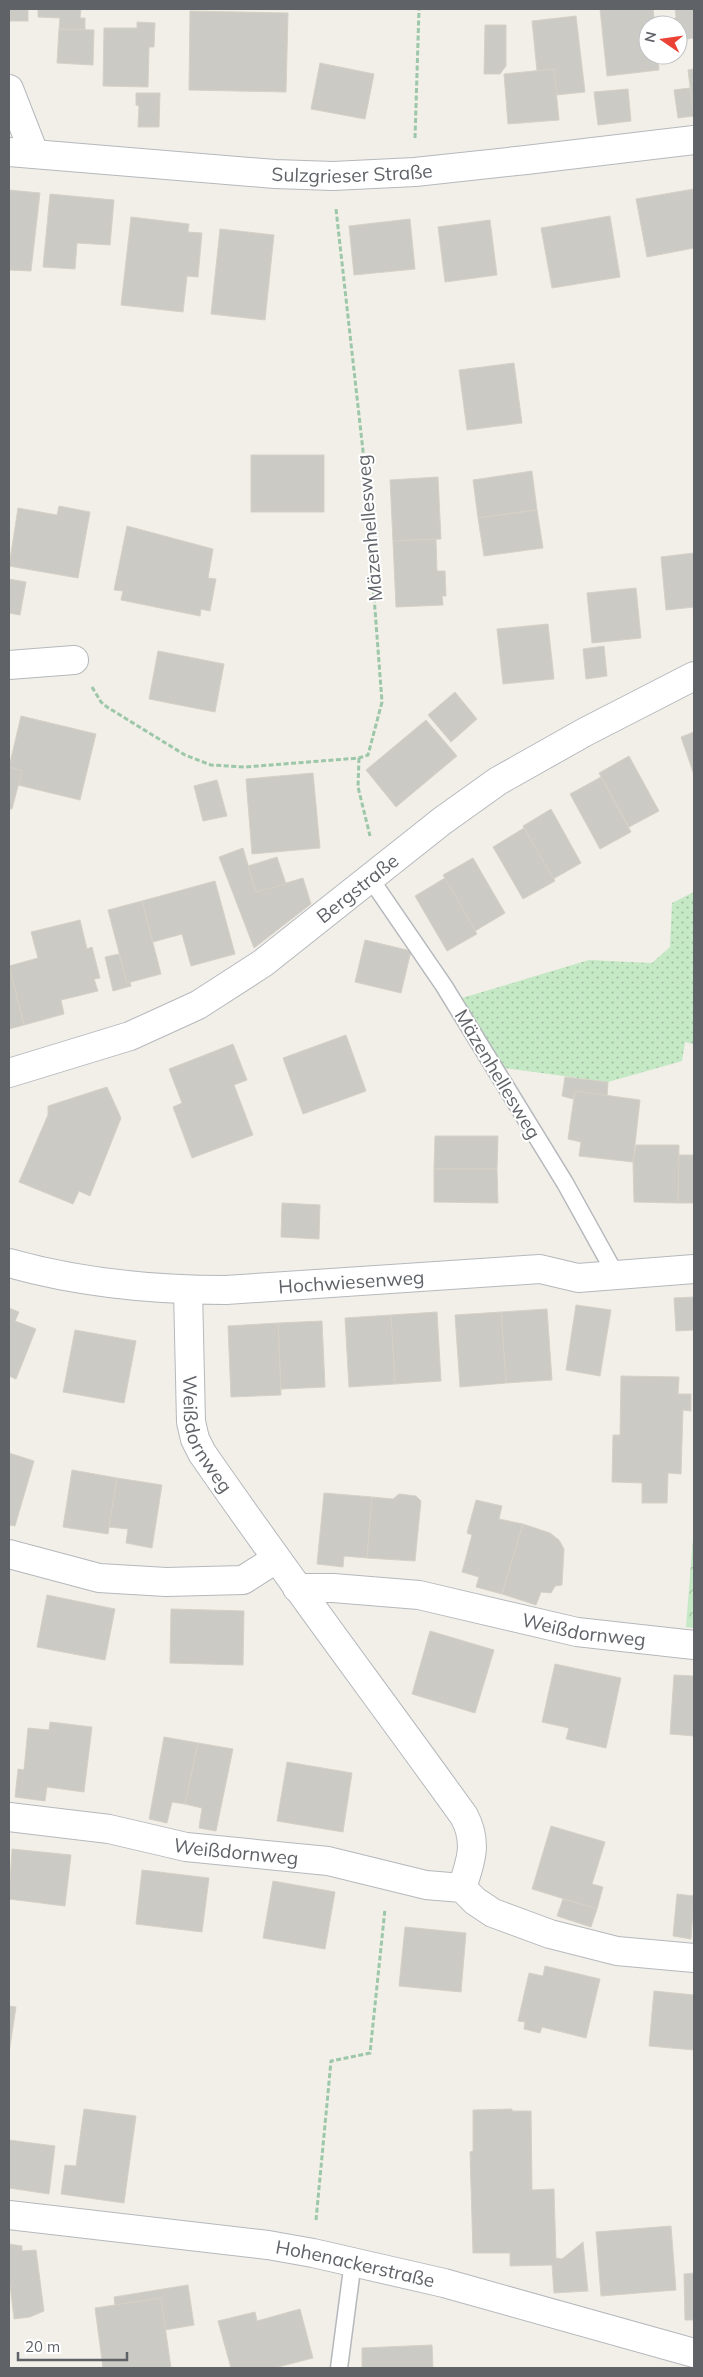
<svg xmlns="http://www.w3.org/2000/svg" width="703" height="2377" font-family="Mulish,sans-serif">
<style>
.grass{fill:url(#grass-dots)}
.forest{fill:url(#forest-crowns)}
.building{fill:#cccac5;stroke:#d6d1c6}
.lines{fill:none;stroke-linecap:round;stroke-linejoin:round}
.service-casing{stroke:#b5b8bc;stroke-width:19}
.minor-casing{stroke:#b5b8bc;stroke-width:30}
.path{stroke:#9cc7a9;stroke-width:3;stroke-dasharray:5 2.5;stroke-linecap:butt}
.service{stroke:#fff;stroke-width:16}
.minor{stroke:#fff;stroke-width:28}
.labels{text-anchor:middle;stroke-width:4;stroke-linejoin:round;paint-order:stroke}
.street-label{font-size:19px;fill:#5f6368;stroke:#fff}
</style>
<defs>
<pattern id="grass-dots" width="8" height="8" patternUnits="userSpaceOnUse" patternTransform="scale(1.25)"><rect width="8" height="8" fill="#c5e8c5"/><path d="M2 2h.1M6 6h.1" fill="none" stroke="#a3c0a4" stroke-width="1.8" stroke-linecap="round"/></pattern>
<pattern id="forest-crowns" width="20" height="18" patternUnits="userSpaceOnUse" patternTransform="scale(1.25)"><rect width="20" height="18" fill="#c5e8c5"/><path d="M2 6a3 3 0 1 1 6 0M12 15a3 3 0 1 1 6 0" fill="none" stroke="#a3c0a4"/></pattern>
</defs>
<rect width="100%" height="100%" fill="#f1efe8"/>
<path class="grass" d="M694,892V1044L685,1042L682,1061L608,1082L504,1068L462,998L589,960L652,963L670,947L672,903Z"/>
<path class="forest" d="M694,1525V1628L686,1627Z"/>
<g class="building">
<rect x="9" y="9" width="19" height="12"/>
<path d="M38,9H81L80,18H85V30L59,29L60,18L38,17Z"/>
<path d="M600,9H653L655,25H648V55H658L659,70L607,76Z"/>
<path d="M675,9H694V38L680,40L678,25H668L676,17Z"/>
<path d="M190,11L288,13L286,92L189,90Z"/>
<path d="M576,16L585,92L556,95L554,69L537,71L532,21Z"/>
<path d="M137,22L155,23L154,47H149L148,87L103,86L104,28H137Z"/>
<path d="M485,25H506V66L500,74H484Z"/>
<path d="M59,29L94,30L93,65L57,63Z"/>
<path d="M320,63L374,74L365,119L311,109Z"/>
<path d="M554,69L559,120L508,124L504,74Z"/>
<path d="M694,69V118L688,70Z"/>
<path d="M690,88L694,116L678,118L674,90Z"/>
<path d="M628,89L631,121L598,125L594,92Z"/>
<path d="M136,93H160L159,127H138L139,106L136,105Z"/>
<path d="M694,189V248L647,257L636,199Z"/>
<path d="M9,190L40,193L31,271L9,270Z"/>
<path d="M50,194L114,200L110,245L77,243L75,269L43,267Z"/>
<path d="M610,216L620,277L552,288L541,228Z"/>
<path d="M131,217L189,224L188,232L202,233L198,277L187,276L183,312L121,305Z"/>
<path d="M410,219L415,269L354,275L349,226Z"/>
<path d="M490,220L497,275L445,282L438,227Z"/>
<path d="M220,229L274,235L265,320L211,314Z"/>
<path d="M514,363L522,423L467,430L459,370Z"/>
<rect x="251" y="455" width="73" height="57"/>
<path d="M532,471L537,510L478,518L473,480Z"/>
<path d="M438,477L441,539L393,541L390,480Z"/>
<path d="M59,506L90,512L78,578L9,566L18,508L57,515Z"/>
<path d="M537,510L543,548L484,556L478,518Z"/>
<path d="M127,526L213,549L208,578L216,579L210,611L201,609L200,616L121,600L123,591L114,590Z"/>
<path d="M436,539L437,571H445L446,596H442L443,605L396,607L393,541Z"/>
<path d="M694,553V607L666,610L661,557Z"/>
<path d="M9,579L26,582L20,615L9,613Z"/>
<path d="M636,588L641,638L592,643L587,593Z"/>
<path d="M548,624L554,679L503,684L497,629Z"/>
<path d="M604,646L607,676L586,679L583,649Z"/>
<path d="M158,651L224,664L215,712L149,699Z"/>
<path d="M455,692L477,719L451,742L428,715Z"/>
<path d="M21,716L96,734L80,800L18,785L22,771L9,767Z"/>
<path d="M426,720L457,756L396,807L366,770Z"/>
<path d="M694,732V775L681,737Z"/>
<path d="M629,756L659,811L629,827L599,773Z"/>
<path d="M9,767L22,771L12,809H9Z"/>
<path d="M313,773L320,848L252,854L246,779Z"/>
<path d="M601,777L631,832L600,849L570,794Z"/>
<path d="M217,780L227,816L203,821L194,786Z"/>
<path d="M551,809L581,863L553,879L523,826Z"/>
<path d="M524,828L555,881L523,899L493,847Z"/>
<path d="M243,848L256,892L303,878L311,904L254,948L219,857Z"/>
<path d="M277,857L286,884L256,892L248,866Z"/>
<path d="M473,858L505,913L475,931L443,875Z"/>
<path d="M445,878L477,934L447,951L415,896Z"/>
<path d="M215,881L235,954L191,966L182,934L153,942L142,901Z"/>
<path d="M142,901L161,974L127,983L108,910Z"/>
<path d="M80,920L87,949L92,947L100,978L94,979L98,991L61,1000L64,1014L24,1025L9,966L38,958L31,932Z"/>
<path d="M365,940L411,951L401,993L355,982Z"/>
<path d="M119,954L127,983L130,982L131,986L113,991L105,957Z"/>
<path d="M9,966L24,1025L9,1029Z"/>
<path d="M346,1035L366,1091L303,1114L283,1058Z"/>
<path d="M233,1044L247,1080L234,1085L253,1135L192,1158L173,1107L182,1103L169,1069Z"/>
<path d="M565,1077L608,1082L607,1096L575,1091L573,1099L562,1096Z"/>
<path d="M107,1087L121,1118L90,1196L79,1191L73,1204L19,1182L48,1115V1106Z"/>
<path d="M575,1091L640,1100L633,1162L579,1156L581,1142L568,1139Z"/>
<path d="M435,1136H498L497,1169H434Z"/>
<path d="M636,1145H679L678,1203L634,1202L633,1162Z"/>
<path d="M679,1155H694V1203H678Z"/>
<path d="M434,1169H497L498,1203L434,1202Z"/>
<path d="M282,1203L320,1205L319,1239L281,1237Z"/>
<path d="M694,1297V1330L676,1331L674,1298Z"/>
<path d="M576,1305L611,1310L600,1376L566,1370Z"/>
<path d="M9,1308L19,1312L15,1321L36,1329L16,1379L9,1376Z"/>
<path d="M547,1309L552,1380L506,1383L501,1312Z"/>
<path d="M437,1312L441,1381L395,1384L391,1315Z"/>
<path d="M501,1312L506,1383L460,1387L455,1315Z"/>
<path d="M391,1315L395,1384L349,1387L345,1318Z"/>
<path d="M322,1321L325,1387L281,1389L278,1323Z"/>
<path d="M278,1323L281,1395L231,1397L228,1326Z"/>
<path d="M75,1330L136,1341L124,1403L63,1392Z"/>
<path d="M621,1376L679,1377L678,1394H691V1411L683,1410L681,1474L668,1473L667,1503H642V1483L612,1482L613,1435H620Z"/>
<path d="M9,1453L34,1461L15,1526L9,1525Z"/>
<path d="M72,1470L117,1478L108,1534L63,1527Z"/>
<path d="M117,1478L162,1485L152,1548L126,1543L128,1529L109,1527Z"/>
<path d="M324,1493L372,1497L367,1558L344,1556L343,1567L317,1564Z"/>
<path d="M399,1494L416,1496L421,1501L415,1561L367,1558L372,1497L393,1499Z"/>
<path d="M476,1500L502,1506L499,1519L523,1524L502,1594L476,1587L479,1577L462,1572L472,1535L467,1533Z"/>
<path d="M523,1524L550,1533L559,1540L564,1549L562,1585L555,1586L551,1593L541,1592L536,1605L502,1594Z"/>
<path d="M47,1595L115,1609L105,1660L37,1647Z"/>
<path d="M171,1609L244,1611L243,1665L170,1663Z"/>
<path d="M430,1631L494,1650L475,1713L412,1694Z"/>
<path d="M555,1664L621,1678L606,1748L566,1739L569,1728L542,1722Z"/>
<path d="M674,1675L694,1676V1736L670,1734Z"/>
<path d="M50,1722L92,1727L84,1792L47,1787L45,1801L15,1797L18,1769L24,1770L28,1728L49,1730Z"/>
<path d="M164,1737L198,1743L185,1804L172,1802L167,1823L149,1819Z"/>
<path d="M198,1743L233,1749L216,1831L199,1828L202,1808L185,1804Z"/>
<path d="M287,1762L352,1773L343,1832L277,1821Z"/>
<path d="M551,1826L605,1842L592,1884L603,1887L597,1909L532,1889Z"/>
<path d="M12,1849L71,1855L65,1906L9,1899Z"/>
<path d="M142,1870L209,1878L202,1932L136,1924Z"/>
<path d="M273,1881L335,1892L325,1949L263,1938Z"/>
<path d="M677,1894L694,1896L691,1939L673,1936Z"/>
<path d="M563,1899L597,1909L591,1927L557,1916Z"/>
<path d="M405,1927L466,1933L461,1992L399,1986Z"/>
<path d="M545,1966L600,1979L586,2038L542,2027L540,2033L524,2029L525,2022L518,2021L529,1973L543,1976Z"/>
<path d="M654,1991L694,1995V2050L649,2046Z"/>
<path d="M9,2006L16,2007L9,2053Z"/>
<path d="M84,2109L136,2116L124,2203L61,2194L65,2165L76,2166Z"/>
<path d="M512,2109V2111H531L532,2190L554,2189L556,2258L562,2259L583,2242L588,2291L554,2293L552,2265L510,2266V2253H473L470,2152L473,2151V2110Z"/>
<path d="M9,2140L55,2146L49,2194L9,2188Z"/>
<path d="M671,2226L676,2290L601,2296L596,2232Z"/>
<path d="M9,2244L22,2246V2251L36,2250L44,2311L30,2317L14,2319L9,2276Z"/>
<path d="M694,2273V2320H685L684,2274Z"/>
<path d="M188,2285L194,2325L165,2330L161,2298L115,2305L114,2297Z"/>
<path d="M161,2298L171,2368H103L95,2308Z"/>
<path d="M300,2309L313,2358L274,2368H231L218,2321L255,2312L257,2321Z"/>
<path d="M432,2345L433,2368H362V2348Z"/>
</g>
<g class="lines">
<g class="service-casing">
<g id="service">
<path d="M370,878L444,986L565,1183L616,1275"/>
<path d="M339,2368L353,2261"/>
</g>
</g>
<g class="minor-casing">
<g id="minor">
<path d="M9,89L34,153"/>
<path id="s1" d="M9,152L275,174L333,176L415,172L526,160L694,140"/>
<path d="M9,665L74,660"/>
<path id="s2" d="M9,1073L130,1036L198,1005L263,963L442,821L498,781L585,732L694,676"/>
<path id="s3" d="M9,1263C80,1283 153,1290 226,1290L540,1269L578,1278L694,1269"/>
<path id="s4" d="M188,1290L191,1422L195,1439L202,1453C287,1576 377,1695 464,1816C478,1842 471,1861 462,1888"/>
<path d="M9,1554L99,1578L166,1582L243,1580L276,1559"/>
<path id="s5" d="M297,1588H333L419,1595L577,1632L694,1645"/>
<path id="s6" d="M9,1817L109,1829L186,1847L328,1861L426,1885L462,1888L475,1901L493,1913L550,1934L617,1951L694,1958"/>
<path id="s7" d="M9,2215L268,2245L313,2253L444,2283L694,2353"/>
</g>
</g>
<g class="path">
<path d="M415,138L419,9"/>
<path d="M92,687L101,702L107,707L185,755L211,765L245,767L359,758L368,755L382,702L363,451L336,209"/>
<path d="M359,758L358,787L370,836"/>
<path d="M316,2220L331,2061L370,2053L385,1909"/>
</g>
<use href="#service" class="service"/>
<use href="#minor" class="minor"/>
</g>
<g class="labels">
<g class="street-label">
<text dy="7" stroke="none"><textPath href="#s1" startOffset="344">Sulzgrieser Straße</textPath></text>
<text transform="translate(369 528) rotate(-95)" y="7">Mäzenhellesweg</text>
<text dy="7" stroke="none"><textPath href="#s2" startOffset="399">Bergstraße</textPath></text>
<text transform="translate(498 1074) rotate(59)" y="7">Mäzenhellesweg</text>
<text dy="7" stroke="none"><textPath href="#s3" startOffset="345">Hochwiesenweg</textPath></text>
<text dy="7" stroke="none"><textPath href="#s4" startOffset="148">Weißdornweg</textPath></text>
<text dy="7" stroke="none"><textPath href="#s5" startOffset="291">Weißdornweg</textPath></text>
<text dy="7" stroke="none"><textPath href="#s6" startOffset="230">Weißdornweg</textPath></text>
<text dy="7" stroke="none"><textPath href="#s7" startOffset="350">Hohenackerstraße</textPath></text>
</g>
</g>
<rect width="703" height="2377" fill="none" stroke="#5f6368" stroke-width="20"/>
<g transform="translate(663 40) rotate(283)"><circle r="24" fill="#ffffff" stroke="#bfc1c3"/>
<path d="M0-4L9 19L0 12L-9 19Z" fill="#ea4335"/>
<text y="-8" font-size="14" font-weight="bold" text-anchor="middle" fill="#5f6368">N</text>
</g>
<path d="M18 2352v8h109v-8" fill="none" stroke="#5f6368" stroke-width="2.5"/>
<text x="25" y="2352" font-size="15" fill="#5f6368" stroke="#ffffff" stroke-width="4" paint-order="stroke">20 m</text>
</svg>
